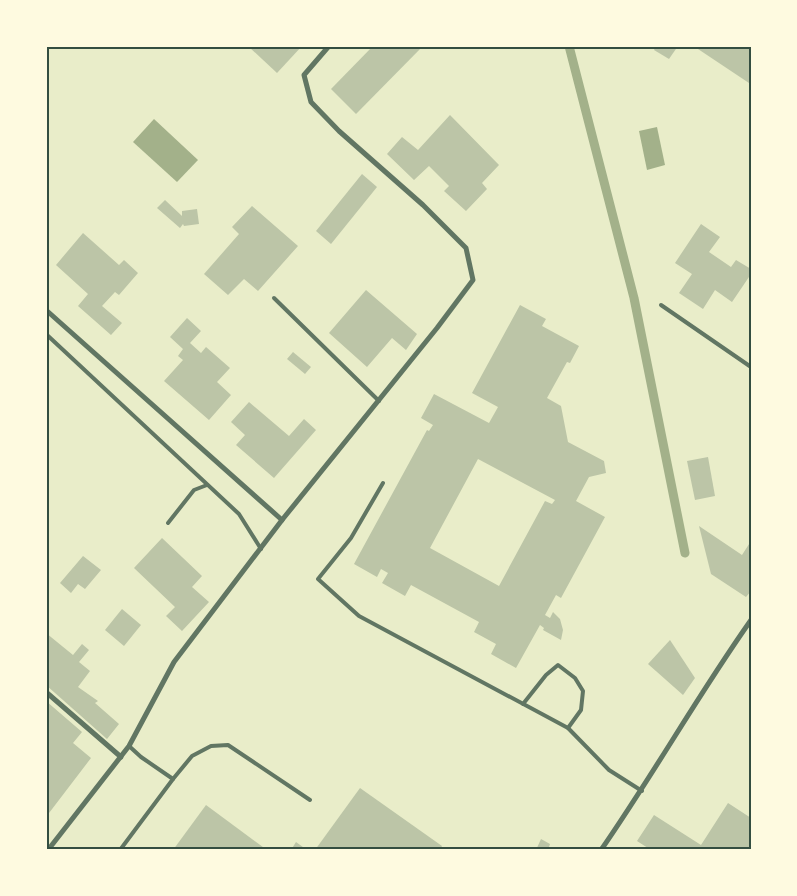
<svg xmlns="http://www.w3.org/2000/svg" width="797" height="896" font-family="'Sofia Sans Condensed',sans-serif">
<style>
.water{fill:#a3b18a}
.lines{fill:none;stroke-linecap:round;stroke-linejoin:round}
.stream{stroke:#a3b18a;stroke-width:9}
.building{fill:#bcc5a7;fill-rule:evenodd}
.service{stroke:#617663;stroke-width:4}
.minor{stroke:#617663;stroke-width:5}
.neatline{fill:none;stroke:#344e41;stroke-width:2}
</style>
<rect width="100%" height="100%" fill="#e9edc9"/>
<g class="water">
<path d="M154,119L198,160L177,182L133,142Z"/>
<path d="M657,127L665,165L647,170L639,131Z"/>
</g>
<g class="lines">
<path class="stream" d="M569,46L634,298L685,553"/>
</g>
<g class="building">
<path d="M248,46H302L277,73Z"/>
<path d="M373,46H423L356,114L331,89Z"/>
<path d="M656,46H678L669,59L654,50Z"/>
<path d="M700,46H751V80L749,83L698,49Z"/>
<path d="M450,115L499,165L482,183L487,189L466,211L444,191L449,186L429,166L414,180L387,154L402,137L418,150Z"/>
<path d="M362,174L377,187L331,244L316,231Z"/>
<path d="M165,200L182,216V211L197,209L199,224L184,226L183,224L180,228L157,208Z"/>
<path d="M252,206L298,246L258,291L244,279L228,295L204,274L239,234L232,227Z"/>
<path d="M701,224L720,237L709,252L731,267L736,260L751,269V274L732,302L715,290L703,309L679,293L692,274L675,263Z"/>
<path d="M83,233L119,265L124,260L138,273L119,295L115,292L102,306L122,323L111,335L78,306L88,294L56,265Z"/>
<path d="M366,290L417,334L406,350L392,338L367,367L329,333Z"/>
<path d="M520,305L546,319L542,326L579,346L570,363L567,362L547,398L561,406L568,442L604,461L606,473L589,477L576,501L605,517L561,598L556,595L545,615L550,618L553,612L560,619L563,630L561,640L543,630L544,628L540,625L516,668L491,654L496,644L474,632L479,622L411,585L405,596L382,583L388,573L381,569L377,577L354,564L427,430L429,431L433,425L421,418L434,394L489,423L498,407L472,393ZM478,459L555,500L552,504L545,501L499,586L430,548Z"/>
<path d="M187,318L201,331L190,343L201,353L206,347L230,368L217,382L231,395L209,420L164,381L183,360L178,356L183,349L170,337Z"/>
<path d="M293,352L311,367L305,374L287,359Z"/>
<path d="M249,402L289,436L304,419L316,430L274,478L236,445L245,435L231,422Z"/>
<path d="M708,457L715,496L695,500L687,461Z"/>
<path d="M699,526L742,555L751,541V591L746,597L711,574Z"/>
<path d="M162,538L202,576L192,587L209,602L182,631L166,616L175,607L134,568Z"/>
<path d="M83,556L101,570L85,589L78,584L71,593L60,583Z"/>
<path d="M122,609L141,625L124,646L105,630Z"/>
<path d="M46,633L73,655L82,644L89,650L79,662L90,671L78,687L98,701L95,703L119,724L107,739L46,685Z"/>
<path d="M670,640L695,678L683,695L648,664Z"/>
<path d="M46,701L82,732L73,743L91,758L46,817Z"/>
<path d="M360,788L442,846L440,850H315Z"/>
<path d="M728,803L751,818V850H651L637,841L654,815L701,845Z"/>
<path d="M206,805L267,850H173Z"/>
<path d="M541,839L550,844L548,850H536Z"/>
<path d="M296,842L307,850H291Z"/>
</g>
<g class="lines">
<g class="service">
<path d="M274,298L379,401"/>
<path d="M661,305L751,367"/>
<path d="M46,334L239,514L261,549"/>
<path d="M383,483L351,538L318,579L359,616L568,728L609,770L642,791"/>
<path d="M168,523L194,490L207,485"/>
<path d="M523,704L546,675L558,665L575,678L583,691L581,710L568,728"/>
<path d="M173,779L192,756L211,746L228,745L310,800"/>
<path d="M120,850L173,779L141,757L129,746"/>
</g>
<g class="minor">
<path d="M46,310L282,520"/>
<path d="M46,692L121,757"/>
<path d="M48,850L129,746L174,662L282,520L437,328L473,280L466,248L423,205L339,131L311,102L304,75L329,46"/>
<path d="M601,850C653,775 698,695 751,620"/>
</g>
</g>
<rect width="797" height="896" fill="none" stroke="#fefae0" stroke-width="95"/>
<rect x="48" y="48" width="702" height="800" class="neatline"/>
</svg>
